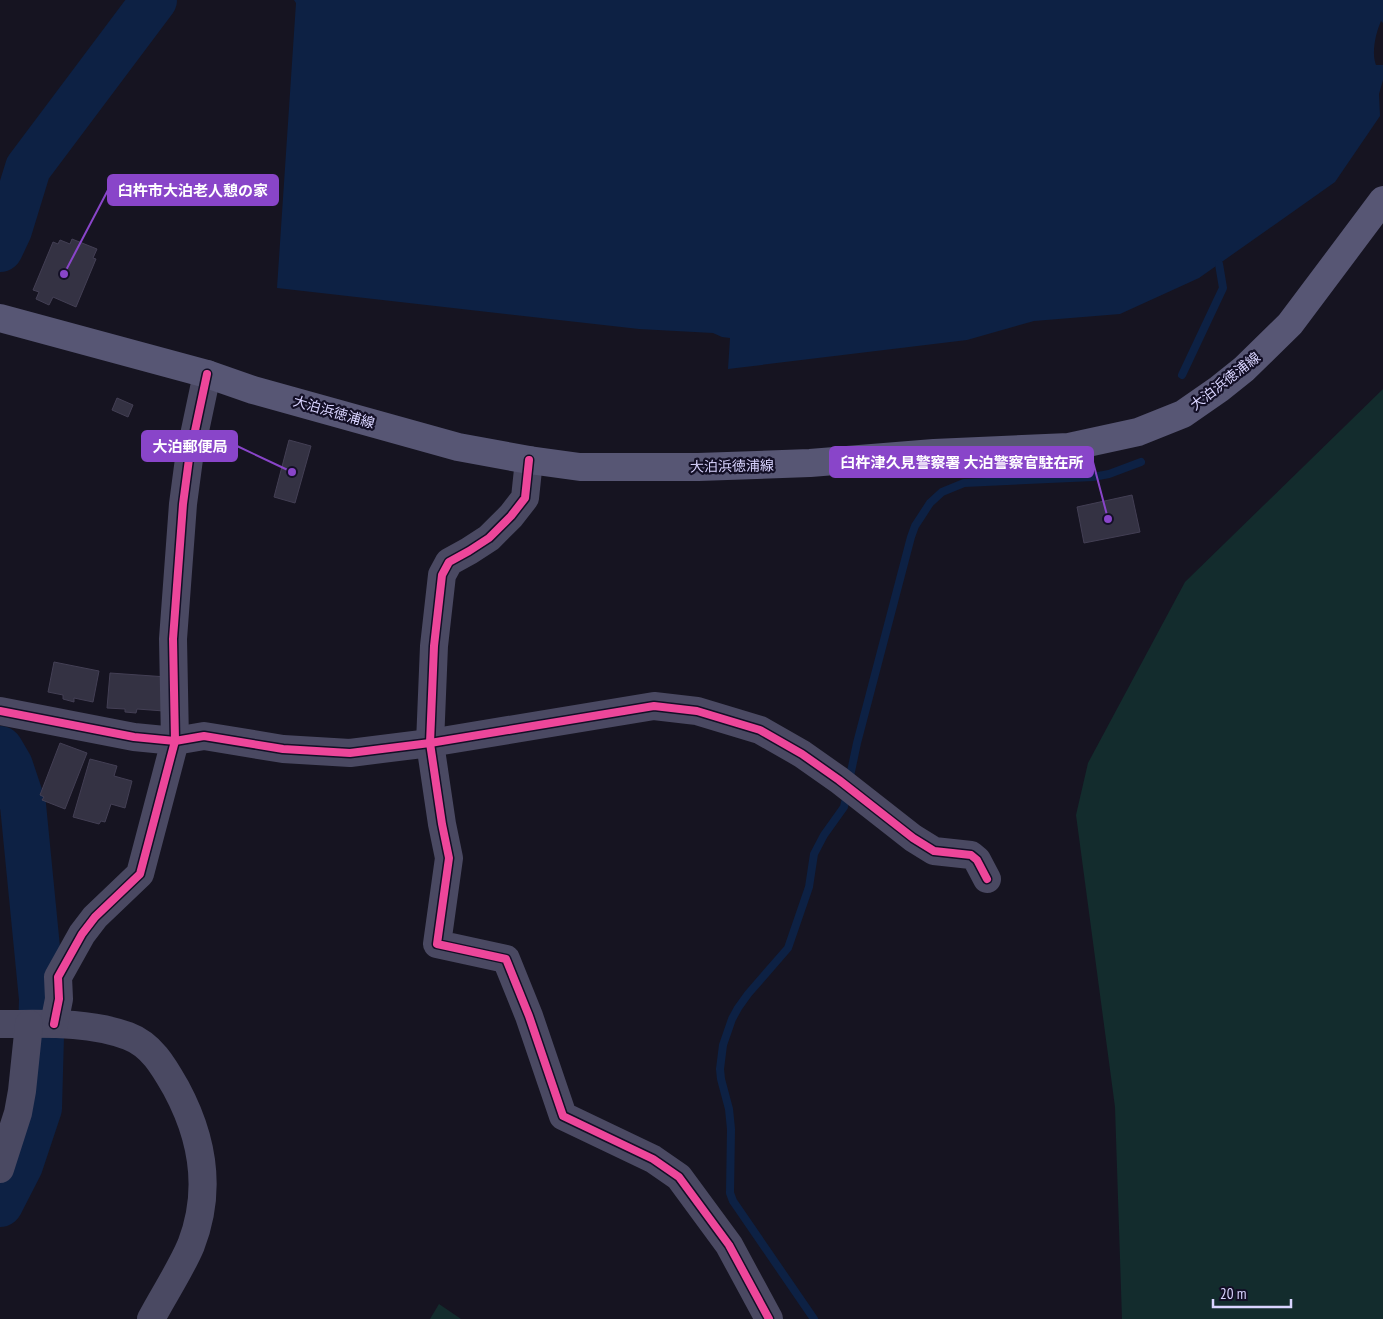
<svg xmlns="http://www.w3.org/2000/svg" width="1383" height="1319" font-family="'PT Sans Narrow','Noto Sans JP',sans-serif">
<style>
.green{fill:#132c2d}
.water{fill:#0d2144}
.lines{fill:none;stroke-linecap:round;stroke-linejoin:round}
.stream{stroke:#0d2144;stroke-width:8}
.river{stroke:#0d2144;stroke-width:46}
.building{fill:#343243;stroke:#433f54}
.street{stroke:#4a4962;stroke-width:28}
.secondary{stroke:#575674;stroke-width:28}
.cycleway-casing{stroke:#130f26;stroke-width:11}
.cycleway{stroke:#ed469a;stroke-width:8}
.labels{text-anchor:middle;stroke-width:4.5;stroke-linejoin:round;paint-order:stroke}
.street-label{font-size:14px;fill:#d9d4ff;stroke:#130f26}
.leader{fill:none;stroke:#8945c9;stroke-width:2}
.callout-dot{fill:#8945c9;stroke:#130f26;stroke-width:2}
.callout{fill:#8945c9;stroke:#8945c9;stroke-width:2}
.callout-label{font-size:15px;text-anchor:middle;font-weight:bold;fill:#fff}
</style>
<rect width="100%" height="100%" fill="#161421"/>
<g class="green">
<path d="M1383,389V1319H1122L1115,1107L1076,815L1088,763L1185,582Z"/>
<path d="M439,1304L461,1319H430Z"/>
</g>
<path class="water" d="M294,0H1383V23L1381,21C1376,32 1371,53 1376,65H1383V80L1379,94L1380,116L1335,182L1199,278L1120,314L1034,321L967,340L728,369L730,338L722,337L713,333L639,329L277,288L296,3Z"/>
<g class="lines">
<g class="stream">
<path d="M1182,375L1223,288L1219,264"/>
<path d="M849,781L857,743L911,537L915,526L930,503L942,492L964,483L1093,477L1109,474L1141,462"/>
<path d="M814,1319L733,1201L730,1193L731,1129L729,1109L721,1079L720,1069L723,1045L732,1019L738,1008L748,994L788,948L809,887L814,854L824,835L844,807L847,793"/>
</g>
<g class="river">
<path d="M0,249L9,230L28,168L154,0"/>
<path d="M0,749L10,766L23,805L42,999L39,1108L20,1165L0,1204"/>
</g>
</g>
<g class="building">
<path d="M72,239L97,249L93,258L96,259L76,307L53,297L49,305L36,299L39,292L33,290L53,242L58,244L60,240L70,244Z"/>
<path d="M117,398L133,405L128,417L112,410Z"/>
<path d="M289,440L311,446L295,503L274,497Z"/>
<path d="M1132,495L1140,532L1084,543L1077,507Z"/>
<path d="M54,662L99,671L93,702L74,698V702L63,699V695L48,692Z"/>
<path d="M110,673L167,677L164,711L137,709L136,713L125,712V709L107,708Z"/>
<path d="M60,743L87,753L65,809L42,800L44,797L40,795Z"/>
<path d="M90,759L117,766L114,776L132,781L125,808L111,804L105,822L101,821L99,824L73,817Z"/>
</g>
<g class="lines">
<g class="street">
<path d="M529,460L525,498L511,516L489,538L469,551L449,562L442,575L434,646L430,743L442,824L449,858L437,944L506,959L529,1016L563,1116L653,1159L679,1177L729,1245L769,1319"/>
<path d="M0,711L134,737L175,741L204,736L283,749L350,753L430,743L654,706L697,711L760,730L802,754L839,780L913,838L934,851L971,855L977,860L987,879"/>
<path d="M0,1024C43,1024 87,1021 128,1036C152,1045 164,1067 176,1088C203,1138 212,1191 191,1245C181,1269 163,1296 151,1319"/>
<path d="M54,1024L59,999L58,977L82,934L95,917L140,874L175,741L173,639L183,504L189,459L207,374"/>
<path d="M0,1169L18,1113L22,1091L29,1024"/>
</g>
<path class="secondary" d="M0,318L207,374L253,390L458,447L529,460L580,467H698L810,463L934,453L1069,447L1138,432L1183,414L1219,389L1244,369L1290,324L1383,200"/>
<g class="cycleway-casing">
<g id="cycleway">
<path d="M529,460L525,498L511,516L489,538L469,551L449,562L442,575L434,646L430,743L442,824L449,858L437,944L506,959L529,1016L563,1116L653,1159L679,1177L729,1245L769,1319"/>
<path d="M0,711L134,737L175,741L204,736L283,749L350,753L430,743L654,706L697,711L760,730L802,754L839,780L913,838L934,851L971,855L977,860L987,879"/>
<path d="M54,1024L59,999L58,977L82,934L95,917L140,874L175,741L173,639L183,504L189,459L207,374"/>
</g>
</g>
<use href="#cycleway" class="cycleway"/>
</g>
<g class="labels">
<g class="street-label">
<text transform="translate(1225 381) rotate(-38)" y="5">大泊浜徳浦線</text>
<text transform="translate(334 412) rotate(16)" y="5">大泊浜徳浦線</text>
<text transform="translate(732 466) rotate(-1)" y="5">大泊浜徳浦線</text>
</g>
</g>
<path class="leader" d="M64 274L108 190M292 472L237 446M1108 519L1093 462"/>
<g class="callout-dot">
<circle cx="64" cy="274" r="5"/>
<circle cx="292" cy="472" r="5"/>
<circle cx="1108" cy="519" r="5"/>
</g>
<g class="callout">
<rect x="108" y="175" width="170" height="30" rx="5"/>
<rect x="142" y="431" width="95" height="30" rx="5"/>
<rect x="830" y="447" width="263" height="30" rx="5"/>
</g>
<g class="callout-label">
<text x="193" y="196">臼杵市大泊老人憩の家</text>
<text x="190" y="452">大泊郵便局</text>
<text x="962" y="468">臼杵津久見警察署 大泊警察官駐在所</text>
</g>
<path d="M1213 1299v8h78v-8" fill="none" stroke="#d9d4ff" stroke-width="2.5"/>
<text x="1220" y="1299" font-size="15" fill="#d9d4ff" stroke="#130f26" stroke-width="4" paint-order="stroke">20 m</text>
</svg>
